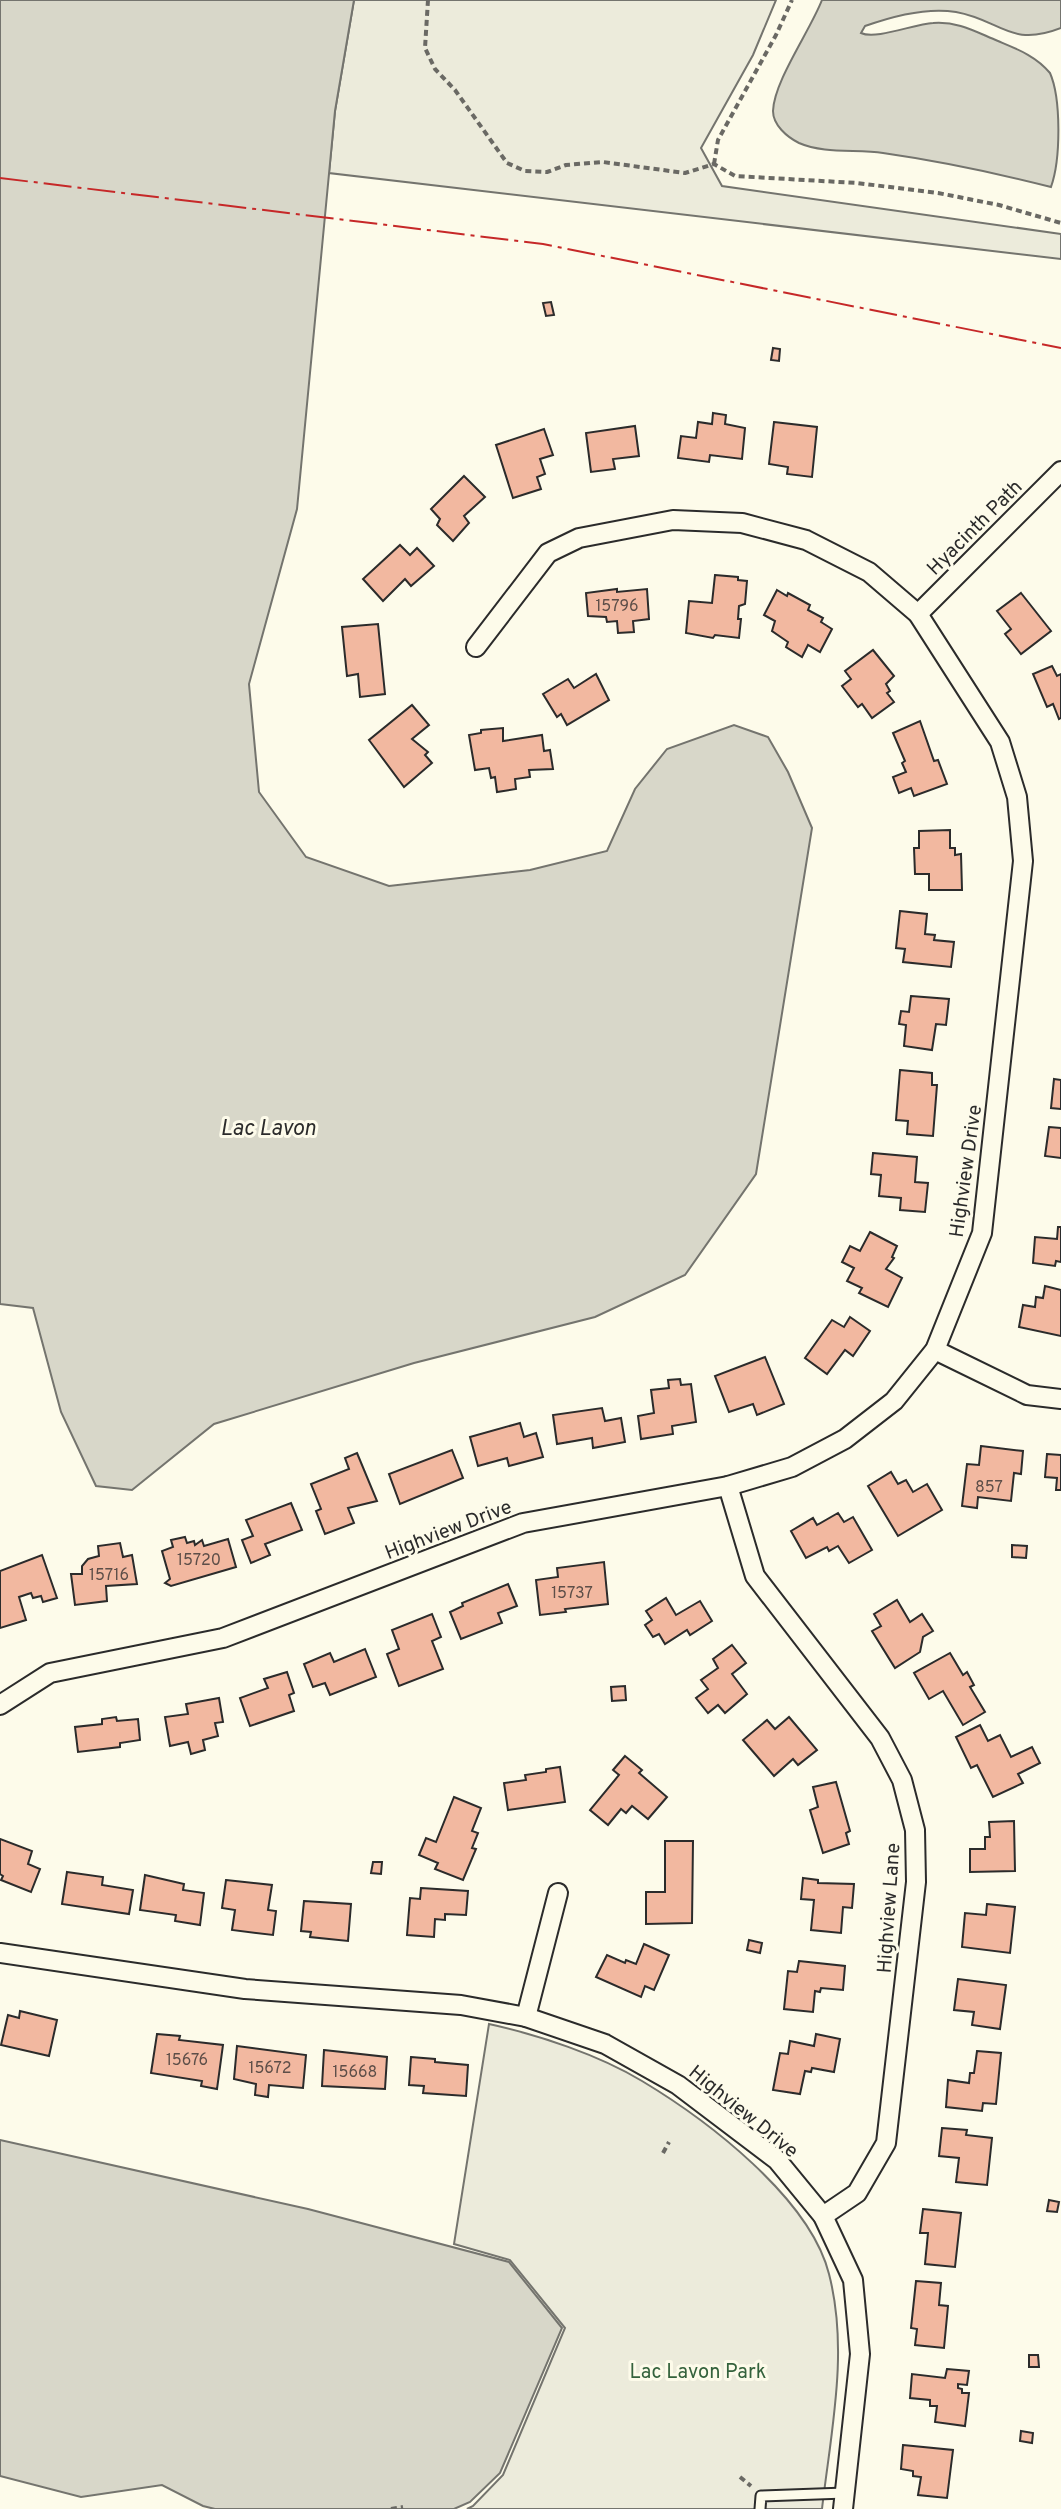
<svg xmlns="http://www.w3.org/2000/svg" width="1061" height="2509" font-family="Overpass,sans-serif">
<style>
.green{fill:#ecebdb;stroke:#74746e;stroke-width:2}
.water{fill:#d8d7c9;stroke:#74746e;stroke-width:2}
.building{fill:#f2b8a0;stroke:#2b2b2b;stroke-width:2}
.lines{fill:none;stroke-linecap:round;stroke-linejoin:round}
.lane-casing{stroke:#2b2b2b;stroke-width:13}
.street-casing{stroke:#2b2b2b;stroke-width:22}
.path{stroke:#6a6964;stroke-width:4;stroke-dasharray:6 4;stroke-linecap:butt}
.lane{stroke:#fdfbea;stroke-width:9}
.street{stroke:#fdfbea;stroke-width:18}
.power{stroke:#c62828;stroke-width:2;stroke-dasharray:28 6 4 6;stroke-linecap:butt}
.labels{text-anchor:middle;stroke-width:6;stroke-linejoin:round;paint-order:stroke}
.number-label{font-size:16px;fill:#5d4e48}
.street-label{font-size:20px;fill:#2b2b2b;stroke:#fdfbea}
.park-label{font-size:20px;fill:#34623c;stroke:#fdfbea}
.water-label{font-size:22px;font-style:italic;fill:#2b2b2b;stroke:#fdfbea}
</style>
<rect width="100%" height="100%" fill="#fdfbea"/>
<g class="green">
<path d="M354,0H776L753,55L701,148L722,186L1061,234V259L329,173L335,111Z"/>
<path d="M489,2024C539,2035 599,2055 642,2081C707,2120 810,2198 829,2274C849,2351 831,2431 822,2509H467L473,2506L503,2475L565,2328L510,2260L454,2244Z"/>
</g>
<g class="water">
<path d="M0,0H354L335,111L297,509L249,684L259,792L306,857L389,886L530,870L607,851L635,789L667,749L734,725L768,737L788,772L812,828L756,1174L685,1275L595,1317L414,1363L214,1424L132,1490L96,1486L61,1412L33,1308L0,1304Z"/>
<path d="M822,0H1061V28C1010,48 1001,20 956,12C926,7 893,16 865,26L861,33C876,40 914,24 933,23C958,21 976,32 998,41C1017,49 1036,56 1050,73C1061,98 1061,159 1051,187C996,173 939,161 883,153C857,149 824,154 799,143C787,137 773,125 773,111C774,81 810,31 822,0Z"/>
<path d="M0,2140L308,2209L509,2262L562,2328L500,2473L470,2502L454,2509H215L203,2506L162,2485L81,2497L0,2476Z"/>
</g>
<g class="building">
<path d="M551,302L554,315L546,316L543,303Z"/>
<path d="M773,348L780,349L779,361L771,360Z"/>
<path d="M713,413L726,415L725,424L745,428L742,459L710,455L709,462L678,458L681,436L696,438L698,422L712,424Z"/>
<path d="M774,422L817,427L812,477L787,474L788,467L769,464Z"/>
<path d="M635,426L639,456L613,459L615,469L591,472L586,433Z"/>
<path d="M544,429L553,455L540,459L545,474L537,477L541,489L513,498L496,445Z"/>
<path d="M464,476L485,497L464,516L469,523L453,541L437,525L440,519L431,509Z"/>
<path d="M400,545L410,555L417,548L434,566L411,586L405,579L383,601L363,579Z"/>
<path d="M715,575L738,577V580L747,581L745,604L739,606L738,619H741L739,638L715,635L713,638L686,633L689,601L712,603Z"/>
<path d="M617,589V592L647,589L649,619L633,621L634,632L618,633L617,621L607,622L606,617L588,616L586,593Z"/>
<path d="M777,590L787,596L788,593L810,605L808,610L823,618L821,622L832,629L820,652L808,645L802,657L786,647L788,642L772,631L775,621L764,615Z"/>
<path d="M1021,593L1051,631L1021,654L1005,634L1011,629L997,611Z"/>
<path d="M378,624L385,694L360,697L358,674L347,676L342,627Z"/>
<path d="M873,650L894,676L886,684L890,691L887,693L894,702L872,718L862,704L858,707L842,686L851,679L845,671Z"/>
<path d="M1052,666L1057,676L1061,674V718L1059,719L1053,704L1047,707L1033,674Z"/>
<path d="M596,674L609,700L567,725L561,714L557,717L543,694L568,679L574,688Z"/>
<path d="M412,705L429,725L412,739L428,752L425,755L432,763L404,787L369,740Z"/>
<path d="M920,721L934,761L938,760L947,784L914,796L911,788L899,793L893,777L906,772L902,763L905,761L893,733Z"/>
<path d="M503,728V741L542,735L544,751L550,750L553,769L529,770L530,777L515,779L516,789L497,792L495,777L491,778L489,768L475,770L469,735L481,733V730Z"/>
<path d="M950,830V848H955V855L961,854L962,890H929V874H915L914,848H919V831Z"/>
<path d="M900,911L927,914L925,934L935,935L934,940L954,942L951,967L903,962L905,949L896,948Z"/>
<path d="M911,996L949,999L946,1025L936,1024L932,1050L904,1046L906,1025L899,1024L901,1011L909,1012Z"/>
<path d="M900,1070L932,1073V1085H937L933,1136L907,1134L908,1121L896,1120Z"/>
<path d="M1054,1079L1061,1080V1109L1051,1108Z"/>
<path d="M1049,1127L1061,1128V1158L1045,1156Z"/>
<path d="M873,1153L917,1157L915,1182L928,1183L925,1212L900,1210L901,1198L879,1196L881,1175L871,1174Z"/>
<path d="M1058,1227H1061V1262L1056,1261L1055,1266L1033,1263L1035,1237L1057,1239Z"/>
<path d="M870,1232L897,1246L892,1257L894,1258L886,1269L902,1278L888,1307L859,1293L862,1288L847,1281L854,1268L842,1262L850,1246L860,1251Z"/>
<path d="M1045,1286L1061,1290V1336L1019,1327L1023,1305L1035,1307L1036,1297L1043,1298Z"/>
<path d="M850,1317L870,1331L853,1356L845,1350L827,1374L805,1358L832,1320L844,1327Z"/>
<path d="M765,1357L784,1404L757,1415L753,1404L729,1412L715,1376Z"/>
<path d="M680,1379L681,1385L691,1384L696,1422L672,1426L673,1434L641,1439L638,1416L654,1413L651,1390L669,1388L668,1380Z"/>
<path d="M602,1408L605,1421L621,1418L625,1442L593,1448L592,1438L557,1444L553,1415Z"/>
<path d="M520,1423L524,1437L536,1433L543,1457L509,1466L507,1458L478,1466L470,1437Z"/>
<path d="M981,1446L1023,1451L1021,1474L1014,1473L1011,1501L978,1497L977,1508L962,1506L967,1464L979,1465Z"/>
<path d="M452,1450L463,1478L400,1504L389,1474Z"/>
<path d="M357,1453L377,1501L348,1508L354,1523L325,1534L316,1511L321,1509L311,1484L349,1469L345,1458Z"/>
<path d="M1047,1454L1061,1455V1490H1056L1057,1478L1045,1477Z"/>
<path d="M891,1472L898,1484L906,1480L913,1492L927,1484L942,1510L898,1536L868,1486Z"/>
<path d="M291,1503L302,1530L265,1544L270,1555L251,1563L242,1540L253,1536L246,1520Z"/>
<path d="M838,1513L844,1522L853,1517L872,1550L849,1563L838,1546L829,1551L827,1547L806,1558L791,1531L813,1518L817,1525Z"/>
<path d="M185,1537L187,1543L194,1541L195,1545L202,1540L204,1546L228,1539L236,1567L171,1586L165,1583L170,1579L162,1551L173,1547L171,1540Z"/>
<path d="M120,1543L123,1557L132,1555L137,1584L106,1586L107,1601L75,1605L71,1574H82V1566L88,1559L99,1556L98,1546Z"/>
<path d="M1012,1545L1027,1546L1026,1558L1012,1557Z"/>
<path d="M42,1555L57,1598L43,1602L41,1596L33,1598L31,1593L19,1597L26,1620L0,1628V1571Z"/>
<path d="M604,1562L608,1604L565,1609L566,1612L540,1615L536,1580L558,1577L557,1568Z"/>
<path d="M508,1584L517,1606L498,1613L502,1623L461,1639L450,1612L463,1606L462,1603Z"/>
<path d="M666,1598L676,1615L700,1601L712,1621L690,1635L687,1630L665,1644L659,1634L653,1637L645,1625L652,1620L646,1611Z"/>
<path d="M897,1600L910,1622L922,1614L933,1631L923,1637L920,1652L895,1668L872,1631L881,1626L874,1614Z"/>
<path d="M432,1614L441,1637L432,1641L443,1669L399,1686L387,1654L399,1649L392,1630Z"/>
<path d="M732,1645L746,1663L732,1674L747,1694L725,1713L718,1705L708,1713L696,1698L708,1689L701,1680L718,1668L713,1659Z"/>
<path d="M365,1649L376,1677L330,1695L325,1683L313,1687L304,1664L330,1653L334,1662Z"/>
<path d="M950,1653L963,1675L967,1672L974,1685L970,1687L985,1712L963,1725L943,1691L929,1699L914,1673Z"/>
<path d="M287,1672L294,1693L289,1695L294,1711L250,1726L240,1698L268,1688L264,1679Z"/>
<path d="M625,1686L626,1700L612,1701L611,1687Z"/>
<path d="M219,1698L223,1722L215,1723L218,1736L203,1740L205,1750L191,1754L188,1742L170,1746L165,1717L188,1714L186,1704Z"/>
<path d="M116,1717L117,1721L138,1719L140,1740L120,1743V1747L78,1752L75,1727L102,1724V1719Z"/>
<path d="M789,1717L817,1750L798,1765L793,1759L774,1776L743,1740L767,1720L775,1729Z"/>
<path d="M980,1725L988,1741L1000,1735L1011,1757L1032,1747L1040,1763L1018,1774L1023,1783L993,1797L977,1765L971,1768L956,1737Z"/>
<path d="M625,1756L642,1770L639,1773L667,1797L648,1819L632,1806L626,1813L621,1809L608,1825L590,1810L619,1775L613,1770Z"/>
<path d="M560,1767L565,1802L508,1810L504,1783L526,1780L525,1775L546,1772V1769Z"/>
<path d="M836,1782L850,1831L846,1833L849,1844L823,1853L810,1810L818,1807L813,1787Z"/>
<path d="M454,1797L481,1808L472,1831L478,1833L472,1848L476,1849L463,1880L435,1869L438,1863L419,1855L426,1838L436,1842Z"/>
<path d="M1014,1821L1015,1871L970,1872V1849H985V1837H990L989,1822Z"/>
<path d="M0,1839L32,1851L28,1864L40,1869L31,1892L1,1880L3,1876L0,1874Z"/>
<path d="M665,1841H693L692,1923L646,1924V1892H665Z"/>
<path d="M373,1862H382L381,1874L371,1873Z"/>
<path d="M67,1872L103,1877L102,1885L133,1890L129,1914L62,1904Z"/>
<path d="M145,1875L184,1884L183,1890L204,1893L200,1925L175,1921L176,1915L140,1910Z"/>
<path d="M803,1878L818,1880V1883L854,1884L852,1908L843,1907L841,1933L811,1930L814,1900L801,1899Z"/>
<path d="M226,1880L272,1885L268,1910L276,1911L273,1935L232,1930L235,1910L222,1908Z"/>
<path d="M421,1888L468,1891L466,1915L445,1914V1920L435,1919L434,1937L407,1935L410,1898L420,1899Z"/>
<path d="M304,1901L351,1904L348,1941L310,1937L311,1932L301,1931Z"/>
<path d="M987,1904L1015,1907L1010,1953L962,1947L965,1913L986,1915Z"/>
<path d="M749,1940L762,1943L760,1953L747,1950Z"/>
<path d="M644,1944L669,1955L654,1990L645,1986L641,1997L596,1977L607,1955L625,1963L626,1960L636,1964Z"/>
<path d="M799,1961L845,1966L843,1990L821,1988L820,1992L815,1991L813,2012L784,2009L788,1971L797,1972Z"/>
<path d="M958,1979L1006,1985L1000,2029L972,2025L974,2012L954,2010Z"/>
<path d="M20,2011L57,2020L49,2056L1,2045L8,2015L19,2018Z"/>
<path d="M157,2034L180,2036L179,2040L223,2045L217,2089L201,2086L202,2081L151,2073Z"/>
<path d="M816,2034L840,2039L834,2072L812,2068L811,2072L805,2071L800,2094L773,2090L780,2053L788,2054L790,2041L814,2046Z"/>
<path d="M237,2046L306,2055L303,2088L269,2085L268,2097L255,2095L256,2084L234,2079Z"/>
<path d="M324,2050L387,2057L385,2089L322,2086Z"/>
<path d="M977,2051L1001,2053L996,2104L983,2103L982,2111L946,2107L948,2080L969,2083L970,2073H974Z"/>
<path d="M411,2057L435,2059V2062L468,2065L466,2096L423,2093L424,2086L409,2085Z"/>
<path d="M942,2128L967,2130L966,2135L992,2138L987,2185L956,2182L959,2158L939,2156Z"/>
<path d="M1049,2200L1059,2202L1057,2212L1047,2211Z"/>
<path d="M923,2209L961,2213L955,2267L925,2264L928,2233H920Z"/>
<path d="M916,2281L941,2283L939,2305L948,2306L944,2348L915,2345L917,2329L911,2328Z"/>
<path d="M1029,2355H1038L1039,2367H1029Z"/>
<path d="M947,2369L969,2371L967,2385L958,2384V2388L962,2389V2393H969L965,2426L935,2422L937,2406H930V2400L910,2398L912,2374L945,2378Z"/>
<path d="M1021,2431L1033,2433L1032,2443L1020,2441Z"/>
<path d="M903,2445L953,2450L947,2498L918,2495L921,2477L913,2476V2471L901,2469Z"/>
</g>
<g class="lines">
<g class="lane-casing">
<path id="lane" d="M760,2509L761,2496L845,2493"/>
</g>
<g class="street-casing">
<g id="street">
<path d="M918,614L1061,471"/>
<path d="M935,1350L1027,1395L1061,1399"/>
<path d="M728,1486L755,1576L880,1738L902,1780L915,1830L916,1882L886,2143L857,2193L823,2216"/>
<path d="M0,1705L50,1673L223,1638L523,1523L728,1486L792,1467L845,1439L894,1401L935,1350L982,1233L1023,861L1017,797L1000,742L918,614L869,572L806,540L742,523L673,520L579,538L548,553L476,647"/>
<path d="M0,1953L245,1989L461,2005L526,2017L605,2044L678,2085L777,2160L823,2216L853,2280L860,2354L843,2509"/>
<path d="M526,2017L558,1893"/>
</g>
</g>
<g class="path">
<path d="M428,0L425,48L435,69L455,90L507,163L525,171L547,172L566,165L603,162L685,173L714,164L735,176L857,183L938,193L999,205L1061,223"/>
<path d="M714,164L718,140L776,35L792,0"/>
<path d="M663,2153L669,2142"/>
<path d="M740,2477L751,2486"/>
<path d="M391,2509L403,2507"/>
</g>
<use href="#lane" class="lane"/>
<use href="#street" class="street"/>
<path class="power" d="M0,178L543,244L1061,348"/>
</g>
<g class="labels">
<g class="number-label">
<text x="617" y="611">15796</text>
<text x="989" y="1492">857</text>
<text x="199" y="1565">15720</text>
<text x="109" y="1580">15716</text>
<text x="572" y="1598">15737</text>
<text x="187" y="2065">15676</text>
<text x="270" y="2073">15672</text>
<text x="355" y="2077">15668</text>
</g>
<g class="street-label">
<text transform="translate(974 527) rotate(-45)" y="7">Hyacinth Path</text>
<text transform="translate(965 1171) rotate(-82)" y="7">Highview Drive</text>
<text transform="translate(448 1529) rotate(-21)" y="7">Highview Drive</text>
<text transform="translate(888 1908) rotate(-86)" y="7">Highview Lane</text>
<text transform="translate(744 2111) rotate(39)" y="7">Highview Drive</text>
</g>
<g class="park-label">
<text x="698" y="2378">Lac Lavon Park</text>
</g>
<g class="water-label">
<text x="268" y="1135">Lac Lavon</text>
</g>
</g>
</svg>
